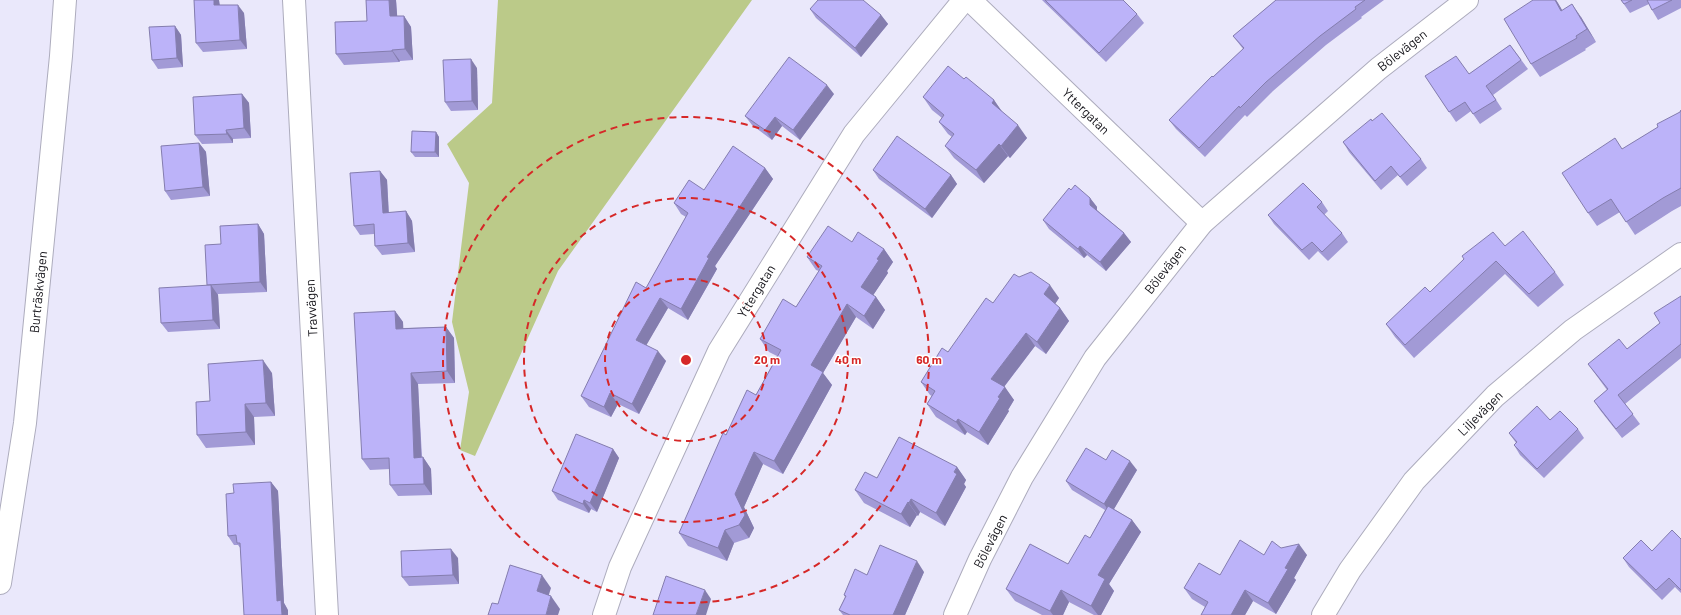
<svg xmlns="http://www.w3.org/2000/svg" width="1681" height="615" font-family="Barlow,sans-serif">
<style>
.green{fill:#bbca89}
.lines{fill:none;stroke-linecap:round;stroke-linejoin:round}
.minor-casing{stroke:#adacbd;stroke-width:24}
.minor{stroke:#fff;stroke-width:22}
.wall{fill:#a29ad6}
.shaded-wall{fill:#847dae}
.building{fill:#bcb3f9;stroke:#847dae}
.ring{fill:none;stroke:#d62828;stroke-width:2;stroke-dasharray:7 5}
.labels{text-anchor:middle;stroke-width:3;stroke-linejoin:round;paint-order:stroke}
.street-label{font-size:13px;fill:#141319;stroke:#fff}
.centre{fill:#d62828;stroke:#fff;stroke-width:2}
.ring-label{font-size:12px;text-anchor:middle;font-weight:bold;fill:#d62828;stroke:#fff;stroke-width:3;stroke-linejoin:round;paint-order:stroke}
</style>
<rect width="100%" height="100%" fill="#eae8fb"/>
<path class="green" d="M498,0H752L558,271L475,456L460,450L469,392L452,322L469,183L447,144L492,103Z"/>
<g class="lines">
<g class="minor-casing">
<g id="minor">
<path d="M294,0L327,615"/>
<path d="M970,0L1202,223"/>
<path d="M0,583L25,423L61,56L65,0"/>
<path d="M604,615L620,567L719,351L854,134L964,0"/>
<path d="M955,615L980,559L1022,477L1095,358L1202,223L1378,69L1467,0"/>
<path d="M1323,615L1350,570L1414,481L1495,396L1573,330L1681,254"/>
</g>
</g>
<use href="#minor" class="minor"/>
</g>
<g class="wall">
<path d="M194,0H219L220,5L244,13L247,49L203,52L196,43Z"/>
<path d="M366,0H396L397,16H404L411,27L413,60L400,61L399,62L344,65L336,54L367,21Z"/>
<path d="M1042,0H1123L1137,14L1144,23L1106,62Z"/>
<path d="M1276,0H1384L1361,17L1362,18L1326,45L1273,91L1247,117L1245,115L1205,157L1176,129L1169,120L1213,77L1243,49L1233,36Z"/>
<path d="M1533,0H1556L1562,10L1581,17L1596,42L1585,49L1586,50L1540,77L1531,64Z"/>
<path d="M1621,0H1681V8L1658,20L1652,10L1649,4L1630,13Z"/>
<path d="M810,9L881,15L888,24L861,57L816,18Z"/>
<path d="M175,26L181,35L183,67L158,69L152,60Z"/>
<path d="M1510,45L1528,69L1493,95L1502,109L1480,124L1471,111L1456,122L1425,76L1469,74Z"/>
<path d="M477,68L478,110L451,111L445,102Z"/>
<path d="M964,79L994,100L1002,112L1027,138L1010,158L1008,156L984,183L954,158L945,146L952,137L948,134L939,122L942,118L932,110L923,97Z"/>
<path d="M242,94L249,103L251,138L233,139V143L202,144L195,135Z"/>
<path d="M834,94L800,140L782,126L772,140L752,125L745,116Z"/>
<path d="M1681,110V206L1672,211L1635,235L1620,212L1597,226L1588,213L1623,149L1658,127L1680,112Z"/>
<path d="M1372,121L1421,159L1427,168L1407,186L1398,175L1381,190L1349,152L1343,142Z"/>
<path d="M436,132L439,137V157H415L411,152Z"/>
<path d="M199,143L206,152L210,196L171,200L165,191Z"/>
<path d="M765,168L773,179L715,266L717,269L688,320L668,308L646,345L666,361L639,414L618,404L611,417L589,407L581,396L646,288L686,217L681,214L674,203L704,190Z"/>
<path d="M873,170L951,175L957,184L932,218L879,179Z"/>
<path d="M380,171L387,180L389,213L406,211L412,221L415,252L382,255L375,246L374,234L360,235L354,226Z"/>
<path d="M1071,190L1090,198L1097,207V210L1124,233L1131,242L1106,271L1087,255L1084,258L1049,229L1043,220Z"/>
<path d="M1322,202L1328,211L1324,215L1342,233L1348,242L1328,261L1318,251L1309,260L1274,224L1268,215Z"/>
<path d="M258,224L264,234L267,292L218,294L220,329L168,332L161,323L208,286L221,244Z"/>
<path d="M852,242L884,249L893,262L887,271L888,273L873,295L876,297L885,310L873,329L856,317L823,373L832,385L783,474L763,464L744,507L754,528L749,538L734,543L727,561L688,546L679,533L726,435L756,395L777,356L769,352L760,339L796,307L819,271L816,270L807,257Z"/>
<path d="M1505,246L1555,272L1564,285L1538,307L1505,274L1414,358L1395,337L1386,324L1430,292Z"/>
<path d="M1019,277L1059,298L1055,304L1060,308L1069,321L1046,354L1035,346L1004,387L1014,400L1008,410L1009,411L988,445L967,432L965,435L936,417L927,404L932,396L930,395L921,382L948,352Z"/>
<path d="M1681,296V358L1625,404L1640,424L1622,438L1600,410L1594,401L1607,390L1588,364L1627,349L1660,323Z"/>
<path d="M395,311L403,322V328L446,327L454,338L455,383L418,384L422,457H423L431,469L432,495L398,496L390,485V469L370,470L362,459Z"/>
<path d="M272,373L275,416L254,417L255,445L206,448L197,435L210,401Z"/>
<path d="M1550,420L1578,429L1584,438L1544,478L1520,455L1514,445L1516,443L1509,433Z"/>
<path d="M613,449L619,458L597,512L591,509L589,513L558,500L552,491Z"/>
<path d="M1106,460L1137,470L1114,509L1132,520L1141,532L1109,584L1114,591L1101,615H1094L1069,602L1063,615H1042L1015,601L1006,589L1068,564L1090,538L1105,510L1072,490L1066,481Z"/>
<path d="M957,467L966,480L964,484L966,487L945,526L920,512L918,516L917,515L910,527L864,503L855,490L877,478Z"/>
<path d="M271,482L278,491L284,603L288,610L238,545H234L228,536L234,493Z"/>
<path d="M1681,539V593L1675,587L1662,600L1629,567L1623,558L1652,551Z"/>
<path d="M1281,548L1307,555L1294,578L1296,580L1276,614L1253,601L1245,615H1201L1205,607L1192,599L1184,588L1220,575Z"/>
<path d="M458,558L459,584L409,586L402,577Z"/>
<path d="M924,572L905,615H843L839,610L845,597L844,595L867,575Z"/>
</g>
<g class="shaded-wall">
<path d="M214,0H219L220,14L214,5Z"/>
<path d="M389,0H396L398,27L390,16Z"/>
<path d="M1555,0H1556L1558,3L1570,24L1561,11Z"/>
<path d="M1572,4L1581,17L1596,42L1587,29Z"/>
<path d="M238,5L244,13L247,49L240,40Z"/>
<path d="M881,15L888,24L861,57L855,48Z"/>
<path d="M404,16L411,27L413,60L405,49Z"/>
<path d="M175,26L181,35L183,67L177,58Z"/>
<path d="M392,50L400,61L399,62L392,51Z"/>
<path d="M471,59L477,68L478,110L472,101Z"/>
<path d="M827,85L834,94L800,140L793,130Z"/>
<path d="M242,94L249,103L251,138L244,128Z"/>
<path d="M994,100L1003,113L992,103Z"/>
<path d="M775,117L782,126L772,140L765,130Z"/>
<path d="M1018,125L1027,138L1010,158L1001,146Z"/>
<path d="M226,130L233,139V143L227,134Z"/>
<path d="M436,132L439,137V157L435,152Z"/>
<path d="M199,143L206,152L210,196L203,187Z"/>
<path d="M999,144L1008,156L984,183L976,170Z"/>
<path d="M765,168L773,179L715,266L717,269L688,320L681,309L707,257Z"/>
<path d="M380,171L387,180L389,222L383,213Z"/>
<path d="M951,175L957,184L932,218L925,209Z"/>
<path d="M1090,198L1097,207V214L1090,205Z"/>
<path d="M406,211L412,221L415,252L408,243Z"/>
<path d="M258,224L264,234L267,292L260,282Z"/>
<path d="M1124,233L1131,242L1106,271L1100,262Z"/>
<path d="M1080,246L1087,255L1084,258L1078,249Z"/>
<path d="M884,249L893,262L887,271L888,273L870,300L861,287L877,259Z"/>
<path d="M211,285L218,295L220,329L213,320Z"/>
<path d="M1050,285L1059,298L1053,307L1044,294Z"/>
<path d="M876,297L885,310L873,329L864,316Z"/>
<path d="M660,298L668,308L643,351L636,340Z"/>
<path d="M847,304L856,317L823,373L832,385L783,474L774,461L811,365Z"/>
<path d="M1060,308L1069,321L1046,354L1037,342Z"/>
<path d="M395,311L403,322L404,340L396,329Z"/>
<path d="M446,327L454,338L455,383L447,371Z"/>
<path d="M1026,333L1035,346L1000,392L991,379Z"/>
<path d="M658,351L666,361L639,414L632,404Z"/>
<path d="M263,360L272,373L275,416L266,403Z"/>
<path d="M411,373L418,384L422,469L414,458Z"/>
<path d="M1005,387L1014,400L1008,410L1009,411L988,445L979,432L998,397Z"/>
<path d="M610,393L618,404L611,417L604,407Z"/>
<path d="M245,404L254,417L255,445L246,432Z"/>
<path d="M958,419L967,432L965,435L956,422Z"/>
<path d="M613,449L619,458L597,512L590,503Z"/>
<path d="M754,452L763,464L744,507L754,528L749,538L739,525L735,494Z"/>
<path d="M423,457L431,469L432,495L424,484Z"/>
<path d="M1130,461L1137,470L1111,514L1104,504Z"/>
<path d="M957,467L966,480L964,484L966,487L945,526L936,513Z"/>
<path d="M271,482L278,491L284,603L288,610V615H282L277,601Z"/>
<path d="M911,499L920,512L918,516L909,503Z"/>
<path d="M584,500L591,509L589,513L583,504Z"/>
<path d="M908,502L917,515L910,527L901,514Z"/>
<path d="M1132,520L1141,532L1109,584L1114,591L1101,615H1098L1091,606L1098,575Z"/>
<path d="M725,530L734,543L727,561L718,548Z"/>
<path d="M1299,544L1307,555L1294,578L1296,580L1276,614L1268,603L1285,568Z"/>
<path d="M451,549L458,558L459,584L453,575Z"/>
<path d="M917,561L924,572L905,615H893Z"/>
<path d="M542,575L551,588L546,604L537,591Z"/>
<path d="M705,590L711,599L706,615H696Z"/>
<path d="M1061,590L1069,602L1063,615H1053L1050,611Z"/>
<path d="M1245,590L1253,601L1245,615H1231Z"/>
<path d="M551,596L560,609L558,615H546Z"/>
</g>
<g class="building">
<path d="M194,0H214V5H238L240,40L196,43Z"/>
<path d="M366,0H389L390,16H404L405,49L392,50V51L336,54L335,22L367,21Z"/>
<path d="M818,0H863L881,15L855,48L810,9Z"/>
<path d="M1045,0H1123L1137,14L1099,53Z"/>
<path d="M1276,0H1365L1355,7L1356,9L1320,36L1266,82L1240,108L1239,106L1199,148L1169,120L1212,76L1213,77L1244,48L1233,36Z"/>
<path d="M1533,0H1555L1561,11L1572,4L1587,29L1576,36L1577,38L1531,64L1504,19Z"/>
<path d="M1621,0H1632L1624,4Z"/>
<path d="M1647,0H1672L1652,10Z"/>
<path d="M175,26L177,58L152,60L149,27Z"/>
<path d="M1510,45L1521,60L1486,86L1496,100L1473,114L1465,102L1449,112L1425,76L1456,56L1469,74Z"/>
<path d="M789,57L827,85L793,130L775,117L765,130L745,116Z"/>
<path d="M471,59L472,101L445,102L443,60Z"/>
<path d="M948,66L964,79L966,77L994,100L992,103L1018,125L1001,146L999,144L976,170L945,146L954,134L939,122L944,115L923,97Z"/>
<path d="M242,94L244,128L226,130L227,134L195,135L193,97Z"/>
<path d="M1681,110V188L1663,198L1626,222L1611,199L1588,213L1562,173L1615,138L1622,149L1658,127L1657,124L1680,112Z"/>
<path d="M1382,113L1421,159L1400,177L1391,166L1375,181L1343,142L1371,119L1372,121Z"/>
<path d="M412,131L436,132L435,152H411Z"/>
<path d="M897,136L951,175L925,209L873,170Z"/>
<path d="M199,143L203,187L165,191L161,146Z"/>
<path d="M733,146L765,168L707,257L709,258L681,309L660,298L636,340L658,351L632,404L610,393L604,407L581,396L636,282L646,288L688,213L674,203L689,180L704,190Z"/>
<path d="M380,171L383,213L406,211L408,243L375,246L374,224L354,226L350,173Z"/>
<path d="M1303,183L1322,202L1317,207L1342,233L1322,252L1312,242L1302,250L1268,215Z"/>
<path d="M1075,185L1090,198V205L1124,233L1100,262L1080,246L1078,249L1043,220L1069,188L1071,190Z"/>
<path d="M258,224L260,282L207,285L205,245L221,244L220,226Z"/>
<path d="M828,226L852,242L858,232L884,249L877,259L879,260L861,287L876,297L864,316L847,304L811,365L823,372L774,461L754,452L735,494L745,515L739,525L725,530L718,548L679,533L723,433L726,435L747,390L756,395L781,350L760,339L783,299L796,307L822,266L807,257Z"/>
<path d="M1523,231L1555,272L1529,294L1496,261L1405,345L1386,324L1425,287L1430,292L1464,259L1462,256L1493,232L1505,246Z"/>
<path d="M1031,272L1050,285L1044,294L1060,308L1037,342L1026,333L991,379L1005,387L998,397L1000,398L979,432L958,419L956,422L927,404L935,391L921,382L942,348L948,352L986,298L993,303L1014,274L1019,277Z"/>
<path d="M211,285L213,320L161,323L159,288Z"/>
<path d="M1681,296V344L1618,395L1633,414L1616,429L1594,401L1608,389L1588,364L1619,339L1627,349L1660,323L1654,313Z"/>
<path d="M395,311L396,329L446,327L447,371L411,373L414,458L423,457L424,484L390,485L389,458L362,459L354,313Z"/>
<path d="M263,360L266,403L245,404L246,432L197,435L196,402L210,401L208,364Z"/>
<path d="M1537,406L1550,420L1560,411L1578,429L1537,469L1514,445L1517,442L1509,433Z"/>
<path d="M576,434L613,449L590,503L584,500L583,504L552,491Z"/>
<path d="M899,437L957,467L954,472L957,474L936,513L911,499L909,503L908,502L901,514L855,490L865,472L877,478Z"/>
<path d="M1086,448L1106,460L1112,450L1130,461L1104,504L1066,481Z"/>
<path d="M271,482L277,601L281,600L282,615H244L240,543H237L236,535L228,536L226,494L234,493L233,484Z"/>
<path d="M1108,506L1132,520L1098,575L1105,579L1091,606L1061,590L1050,611L1006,589L1030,544L1068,564L1085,535L1090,538Z"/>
<path d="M1672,530L1681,539V590L1669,578L1656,590L1623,558L1641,540L1652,551Z"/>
<path d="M1240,540L1264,555L1272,541L1281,548L1299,544L1285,568L1288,569L1268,603L1245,590L1231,615H1201L1208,602L1184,588L1199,563L1220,575Z"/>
<path d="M880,545L917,561L893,615H850L839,610L846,596L844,595L855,569L867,575Z"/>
<path d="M451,549L453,575L402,577L401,551Z"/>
<path d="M510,565L542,575L537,591L551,596L546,615H488L492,603L498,604Z"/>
<path d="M666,576L705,590L696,615H653Z"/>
</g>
<g class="ring">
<circle cx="686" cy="360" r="81"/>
<circle cx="686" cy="360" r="162"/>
<circle cx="686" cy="360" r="243"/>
</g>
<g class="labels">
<g class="street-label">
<text transform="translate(1402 50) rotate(-38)" y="5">Bölevägen</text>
<text transform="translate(1086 111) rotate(44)" y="5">Yttergatan</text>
<text transform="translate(1165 269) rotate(-52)" y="5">Bölevägen</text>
<text transform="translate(756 291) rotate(-58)" y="5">Yttergatan</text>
<text transform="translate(38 292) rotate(-84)" y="5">Burträskvägen</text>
<text transform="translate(311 308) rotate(-93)" y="5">Travvägen</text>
<text transform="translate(1480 413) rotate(-45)" y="5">Liljevägen</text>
<text transform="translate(990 541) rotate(-63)" y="5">Bölevägen</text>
</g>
</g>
<circle cx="686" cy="360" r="6" class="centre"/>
<g class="ring-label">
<text x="767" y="364">20 m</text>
<text x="848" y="364">40 m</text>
<text x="929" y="364">60 m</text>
</g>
</svg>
